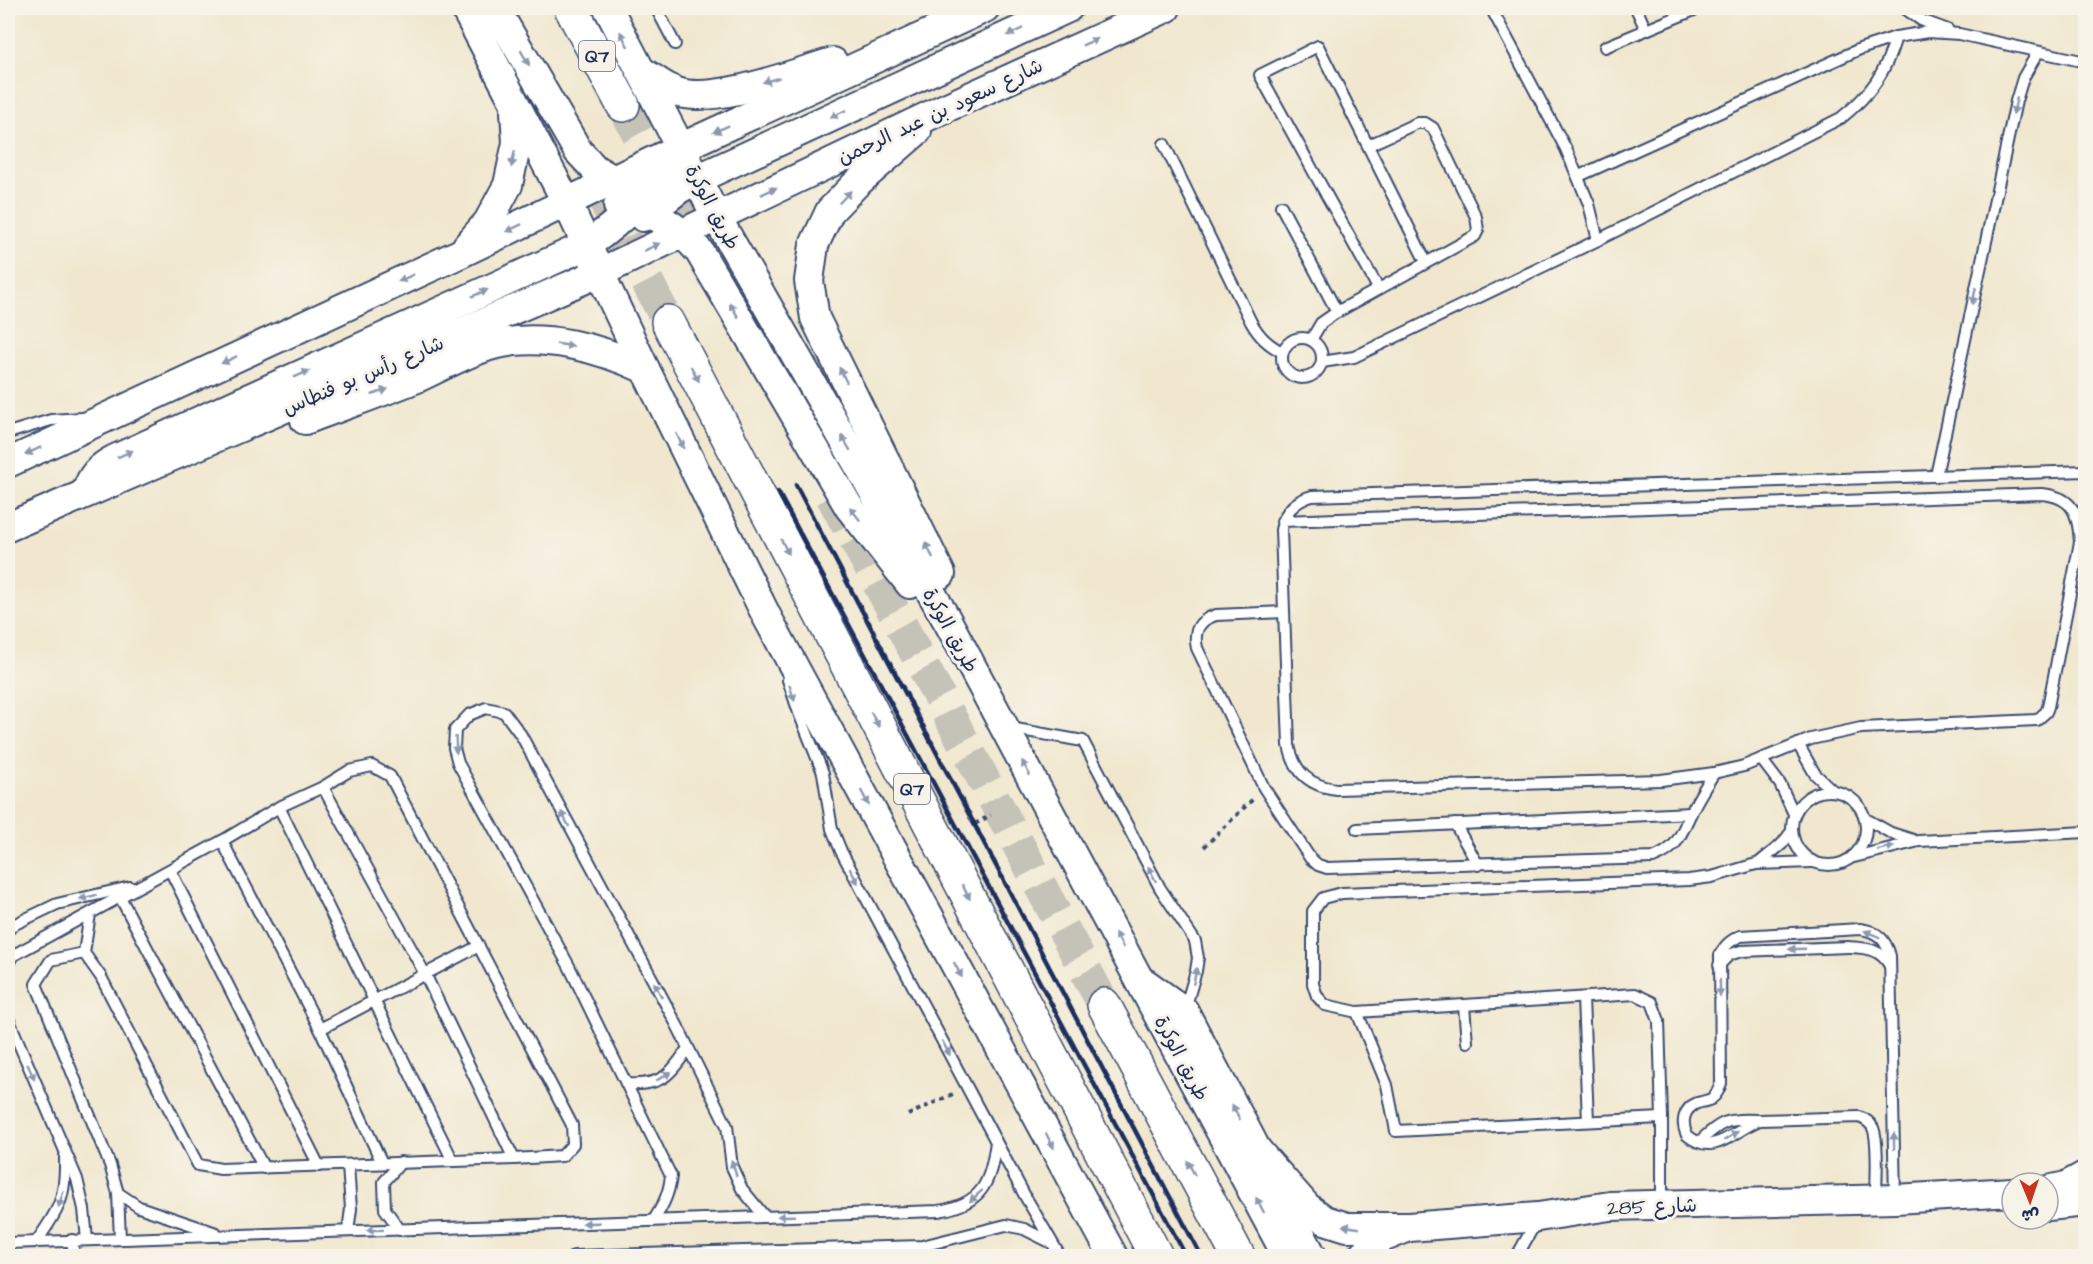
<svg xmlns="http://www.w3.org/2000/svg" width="2093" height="1264" font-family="'Architects Daughter','Playpen Sans Arabic',sans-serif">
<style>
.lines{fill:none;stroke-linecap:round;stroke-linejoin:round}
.highway-tunnel{stroke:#c5c2b8;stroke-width:33;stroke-dasharray:33 16;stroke-linecap:butt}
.lane-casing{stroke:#3b4b6f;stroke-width:14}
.secondary-casing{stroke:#3b4b6f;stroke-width:32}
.highway-casing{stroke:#3b4b6f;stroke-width:36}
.path{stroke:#3b4b6f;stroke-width:4;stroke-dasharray:4.5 4.5;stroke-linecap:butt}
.lane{stroke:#fff;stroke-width:10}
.secondary{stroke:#fff;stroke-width:28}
.highway{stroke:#fff;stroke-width:33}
.rail{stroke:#1b2f5e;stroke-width:4.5}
.oneway{fill:#8d97ae}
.labels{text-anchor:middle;stroke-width:6;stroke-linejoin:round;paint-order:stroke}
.shield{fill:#f7f3e8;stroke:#5d6a87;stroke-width:1.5}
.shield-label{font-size:18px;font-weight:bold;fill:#1b2f5e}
.street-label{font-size:20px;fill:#1b2f5e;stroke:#f7f3e8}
</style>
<rect width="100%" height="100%" fill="#f7f3e8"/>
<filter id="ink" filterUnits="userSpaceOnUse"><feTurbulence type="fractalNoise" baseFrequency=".0167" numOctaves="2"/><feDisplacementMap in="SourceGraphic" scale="12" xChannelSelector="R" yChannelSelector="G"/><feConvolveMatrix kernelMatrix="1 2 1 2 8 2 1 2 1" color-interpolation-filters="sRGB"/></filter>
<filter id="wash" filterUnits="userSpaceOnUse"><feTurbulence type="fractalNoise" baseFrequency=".008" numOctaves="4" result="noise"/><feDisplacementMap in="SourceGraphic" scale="24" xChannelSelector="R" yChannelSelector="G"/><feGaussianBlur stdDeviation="1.35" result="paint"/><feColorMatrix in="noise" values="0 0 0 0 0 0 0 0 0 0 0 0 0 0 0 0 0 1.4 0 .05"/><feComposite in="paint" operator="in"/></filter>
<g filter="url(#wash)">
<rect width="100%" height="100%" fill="#f0e7ce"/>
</g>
<g filter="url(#ink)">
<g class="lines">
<g class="highway-tunnel">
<path d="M623,105L703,254"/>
<path d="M602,195L668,322"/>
<path d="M832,496L1104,1005"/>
</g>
<g class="lane-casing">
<g id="lane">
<path d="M656,8L675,44"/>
<path d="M1491,8L1566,149L1589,204L1598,240"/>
<path d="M1636,8L1646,30"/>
<path d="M1904,8L1921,20L1948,30"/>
<path d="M1605,47L1699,8"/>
<path d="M1164,144L1251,322C1259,336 1267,344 1282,352"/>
<path d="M1579,176L1860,49L1896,37L1928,32L1959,34L2086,62"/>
<path d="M1281,206L1337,312"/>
<path d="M1378,288L1260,75L1318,46L1426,262"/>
<circle cx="1302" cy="358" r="20"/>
<path d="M1311,340L1321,323L1337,312L1475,236L1478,230L1476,217L1433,128L1425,123H1417L1369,145"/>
<path d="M1322,362L1354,357L1598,240L1841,118C1871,94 1885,74 1896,37"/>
<path d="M8,433L51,420L82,418"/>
<path d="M1936,476L2016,101L2023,78L2038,52"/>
<path d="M1282,521L2042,494C2074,497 2078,514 2080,542L2048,707L2046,712L2037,720L1861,728L1811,739L1744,766L1714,773L1661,780L1336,789C1309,786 1294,772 1289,745L1281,530C1284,512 1294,501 1312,496L2086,471"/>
<path d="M1284,612L1216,615C1199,620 1193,631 1197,648L1264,788L1310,858L1318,865L1327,868L1653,858C1679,848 1680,835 1692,811C1698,798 1706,786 1714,773"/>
<path d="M788,680L799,713L823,773L832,829L841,851L1025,1196L1060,1256"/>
<path d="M1010,728L1083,741L1160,888L1195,941L1198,958L1196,971L1185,1009"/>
<path d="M1798,744L1815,774L1832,790"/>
<path d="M1761,759L1780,784L1794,814"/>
<path d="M323,787L425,974L514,1159"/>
<circle cx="1829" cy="828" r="37"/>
<path d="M279,807L453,1161"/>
<path d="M1866,819L1891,833L1913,840"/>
<path d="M1455,824L1478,865"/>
<path d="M1357,829L1691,813"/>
<path d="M222,841L320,1029L479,946"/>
<path d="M1854,857L1919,841L2086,832"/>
<path d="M1760,862L1782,844L1792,831"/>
<path d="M170,870L319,1166"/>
<path d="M120,897L264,1168"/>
<path d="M8,930L13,925L57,904L130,887"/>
<path d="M84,953L51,960L36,984L110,1165L118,1193L139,1207L216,1233"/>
<path d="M1719,965L1729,955L1741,951L1848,947C1866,948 1880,948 1890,966"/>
<path d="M8,967L12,956L222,841L279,807L323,787L349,771L372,766L390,776L572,1125L573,1144L562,1156L514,1159L221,1169L198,1165L101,977L84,953L90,914"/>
<path d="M1583,998L1588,1121"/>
<path d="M1464,1006L1467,1042"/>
<path d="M1357,1012L1635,994L1652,1002L1659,1021L1662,1118V1204"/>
<path d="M8,1018L77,1179L84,1209L87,1240"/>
<path d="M320,1029L382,1163"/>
<path d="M628,1084C661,1086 671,1075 688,1048"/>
<path d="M1662,1118L1396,1131L1387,1085L1357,1012L1325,1005L1317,996L1313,984V911L1323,898L1342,893L1689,880L1712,877L1756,864L1812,862"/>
<path d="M1699,1142C1720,1122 1727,1118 1757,1120"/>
<path d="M118,1193L120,1239"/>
<path d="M1876,1197C1876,1181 1879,1142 1873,1128C1870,1122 1865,1119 1859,1117L1760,1120C1735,1129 1715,1159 1687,1135C1681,1123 1683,1109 1697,1103C1701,1102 1707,1101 1711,1099C1717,1095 1719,1089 1721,1083L1720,955C1725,945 1730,941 1740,936L1860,929C1877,931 1886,939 1890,956L1895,1199"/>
<path d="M653,1221C663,1206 669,1194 671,1176L569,966L458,763L454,748L455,730L469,715L486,708L504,712L521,735L677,1025L727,1126L732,1167L742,1189L765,1217"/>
<path d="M400,1230L385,1209L384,1182L401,1162"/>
<path d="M348,1231L351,1209L348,1165"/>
<path d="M72,1240L74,1256"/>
<path d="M36,1242C60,1209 66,1197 65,1156"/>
<path d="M8,1243L938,1211C983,1204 990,1183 996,1142"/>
<path d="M574,1256L922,1246L1006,1225L1024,1229L1050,1242"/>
<path d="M1517,1256L1537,1220"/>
</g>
</g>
<g class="secondary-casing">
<g id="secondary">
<path d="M465,8L567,203L645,369L767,617L1113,1256"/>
<path d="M495,8L578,151L595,169L626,187"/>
<path d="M608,8L716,216L948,622L1287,1256"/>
<path d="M641,71C652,77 665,88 677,92C714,105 795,73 833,62"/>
<path d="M917,131L856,184L830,211L814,245L809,281L815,318L941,574"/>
<path d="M618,206C654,212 675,223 699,251L849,507L910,584"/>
<path d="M643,217L679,189L697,179L1068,8"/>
<path d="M467,246L488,222L508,185L517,143L515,111"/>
<path d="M305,420C342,406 380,393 417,378C442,367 466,352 493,345C542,332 600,348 645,369"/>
<path d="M8,463L459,254L682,147L985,8"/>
<path d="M86,493C91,476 99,467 115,459L587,245C625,219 655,188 680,149"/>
<path d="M8,527L599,273L941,110L1166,8"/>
<path d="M1145,983L1184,1011L1312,1256"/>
<path d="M1256,1149L1307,1207L1325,1220L1347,1227H1409L1538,1217L1610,1206L1895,1199L2012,1192"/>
<path d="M2048,1190L2066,1186L2086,1175"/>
<path d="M2048,1206L2086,1202"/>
<path d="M1362,1256L1382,1238L1404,1229"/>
</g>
</g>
<g class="highway-casing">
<g id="highway">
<path d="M571,8L623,105"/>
<path d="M668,322L1156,1256"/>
<path d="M1104,1005L1238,1256"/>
</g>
</g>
<g class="path">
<path d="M860,605L1024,918"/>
<path d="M975,824L991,815"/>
<path d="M1204,847L1255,797"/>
<path d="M908,1115L955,1093"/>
</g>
<use href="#lane" class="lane"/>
<use href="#secondary" class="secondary"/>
<use href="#highway" class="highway"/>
<g class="rail">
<path d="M796,485L1201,1256"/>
<path d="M778,492L1186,1256"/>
</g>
</g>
<defs><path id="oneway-solid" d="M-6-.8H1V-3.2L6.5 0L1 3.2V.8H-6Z" transform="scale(1.5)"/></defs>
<g class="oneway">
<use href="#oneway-solid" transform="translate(1015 32) rotate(155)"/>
<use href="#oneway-solid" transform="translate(624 39) rotate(-118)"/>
<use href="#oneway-solid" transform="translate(1090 42) rotate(-24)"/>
<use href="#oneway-solid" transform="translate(525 58) rotate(60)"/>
<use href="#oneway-solid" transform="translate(771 80) rotate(164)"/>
<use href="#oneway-solid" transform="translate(2015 106) rotate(103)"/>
<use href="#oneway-solid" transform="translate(838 114) rotate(155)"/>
<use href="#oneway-solid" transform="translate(721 129) rotate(156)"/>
<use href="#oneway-solid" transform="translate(513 159) rotate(102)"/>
<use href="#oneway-solid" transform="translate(769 191) rotate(-25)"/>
<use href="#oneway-solid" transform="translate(845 197) rotate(-46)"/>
<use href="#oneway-solid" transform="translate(514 228) rotate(155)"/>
<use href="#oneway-solid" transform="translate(652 247) rotate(-26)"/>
<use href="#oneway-solid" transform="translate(406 278) rotate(155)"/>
<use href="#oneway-solid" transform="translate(480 293) rotate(-24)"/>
<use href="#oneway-solid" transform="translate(1974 296) rotate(102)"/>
<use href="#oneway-solid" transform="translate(734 310) rotate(-120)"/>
<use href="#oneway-solid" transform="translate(565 345) rotate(8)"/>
<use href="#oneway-solid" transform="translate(229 360) rotate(155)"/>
<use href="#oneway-solid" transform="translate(302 374) rotate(-24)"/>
<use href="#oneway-solid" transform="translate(695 374) rotate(62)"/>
<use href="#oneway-solid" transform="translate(843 375) rotate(-116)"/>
<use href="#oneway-solid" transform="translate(380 392) rotate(-21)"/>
<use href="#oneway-solid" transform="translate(680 441) rotate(64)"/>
<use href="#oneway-solid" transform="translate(846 443) rotate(-120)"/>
<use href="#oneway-solid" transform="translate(33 451) rotate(155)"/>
<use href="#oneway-solid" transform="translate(125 454) rotate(-24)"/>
<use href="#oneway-solid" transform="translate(855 514) rotate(-128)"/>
<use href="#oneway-solid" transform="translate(785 547) rotate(62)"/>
<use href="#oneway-solid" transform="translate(929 550) rotate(-117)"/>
<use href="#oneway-solid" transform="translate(792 693) rotate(72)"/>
<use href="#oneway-solid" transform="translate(875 720) rotate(62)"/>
<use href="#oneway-solid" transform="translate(456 745) rotate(87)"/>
<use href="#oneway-solid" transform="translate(1026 768) rotate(-118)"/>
<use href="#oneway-solid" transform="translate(865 798) rotate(62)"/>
<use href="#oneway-solid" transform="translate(565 819) rotate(-118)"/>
<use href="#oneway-solid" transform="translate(1886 848) rotate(-14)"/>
<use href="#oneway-solid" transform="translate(1152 874) rotate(-117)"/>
<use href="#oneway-solid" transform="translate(854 876) rotate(62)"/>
<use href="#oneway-solid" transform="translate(966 892) rotate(62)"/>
<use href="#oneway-solid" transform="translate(88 897) rotate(166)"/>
<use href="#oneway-solid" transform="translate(1872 934) rotate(-157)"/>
<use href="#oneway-solid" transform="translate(1119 940) rotate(-118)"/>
<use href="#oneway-solid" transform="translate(1797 949) rotate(178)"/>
<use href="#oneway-solid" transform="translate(958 970) rotate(62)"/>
<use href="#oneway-solid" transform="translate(1195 976) rotate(-78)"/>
<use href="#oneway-solid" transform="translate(1720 988) rotate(89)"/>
<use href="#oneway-solid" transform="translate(658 990) rotate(-118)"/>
<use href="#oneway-solid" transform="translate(946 1048) rotate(62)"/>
<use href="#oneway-solid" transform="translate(31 1072) rotate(66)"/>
<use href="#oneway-solid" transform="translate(664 1076) rotate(-31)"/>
<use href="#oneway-solid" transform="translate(1236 1112) rotate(-117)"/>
<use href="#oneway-solid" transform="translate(1731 1136) rotate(-33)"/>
<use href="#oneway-solid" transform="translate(1050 1141) rotate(62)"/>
<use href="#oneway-solid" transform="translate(1894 1141) rotate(-91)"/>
<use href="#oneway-solid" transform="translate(734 1168) rotate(-108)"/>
<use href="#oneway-solid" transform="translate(1191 1168) rotate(-118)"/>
<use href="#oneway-solid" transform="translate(976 1196) rotate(138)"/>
<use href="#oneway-solid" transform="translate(61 1199) rotate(108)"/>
<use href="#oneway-solid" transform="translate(1260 1205) rotate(-118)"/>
<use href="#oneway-solid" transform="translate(786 1216) rotate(178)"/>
<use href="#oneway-solid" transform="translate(591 1223) rotate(178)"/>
<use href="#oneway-solid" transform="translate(1351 1227) rotate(-172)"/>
<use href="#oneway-solid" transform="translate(375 1230) rotate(179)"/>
</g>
</g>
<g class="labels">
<g class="shield">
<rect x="579" y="41" width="36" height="30" rx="4.5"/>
<rect x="894" y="774" width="36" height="30" rx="4.5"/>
</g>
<g class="shield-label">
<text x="597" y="62">Q7</text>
<text x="912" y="795">Q7</text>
</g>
<g class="street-label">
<text transform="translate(940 111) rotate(-25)" y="7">شارع سعود بن عبد الرحمن</text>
<text transform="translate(713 207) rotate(62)" y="7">طريق الوكرة</text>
<text transform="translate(363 375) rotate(-23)" y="7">شارع رأس بو فنطاس</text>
<text transform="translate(951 630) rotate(61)" y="7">طريق الوكرة</text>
<text transform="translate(1182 1058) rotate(62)" y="7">طريق الوكرة</text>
<text transform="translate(1652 1206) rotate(-2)" y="7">شارع 285</text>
</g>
</g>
<rect width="2093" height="1264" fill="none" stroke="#f7f3e8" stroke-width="30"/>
<g transform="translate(2030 1201) rotate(178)"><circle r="28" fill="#f7f3e8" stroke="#9fa5b1" stroke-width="1.5"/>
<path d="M0-4.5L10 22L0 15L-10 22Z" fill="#c8321e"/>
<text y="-9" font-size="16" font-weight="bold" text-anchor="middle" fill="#1b2f5e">ش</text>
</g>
</svg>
